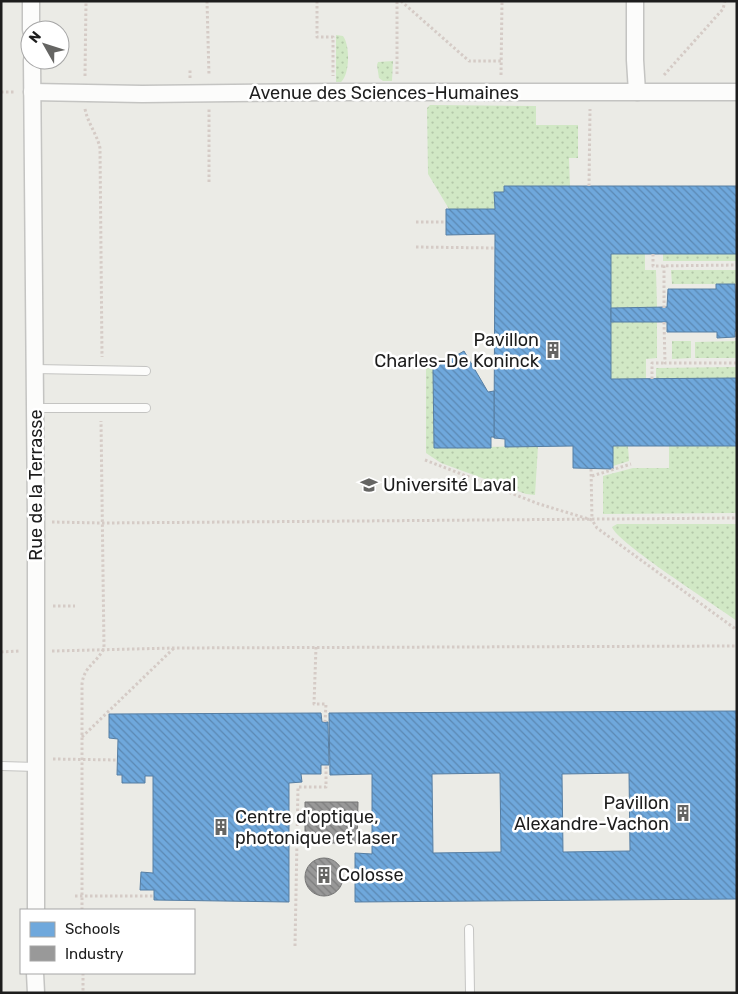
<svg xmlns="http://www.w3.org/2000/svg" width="738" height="994" font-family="Rubik,sans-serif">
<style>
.grass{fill:url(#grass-dots)}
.schools{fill:url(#schools-back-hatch);stroke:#567ea3;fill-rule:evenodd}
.industry{fill:url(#industry-back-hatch);stroke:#747474}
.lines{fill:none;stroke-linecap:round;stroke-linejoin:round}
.lane-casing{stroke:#c4c4c2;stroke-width:10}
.street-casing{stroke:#c4c4c2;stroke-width:19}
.path{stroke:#d5cbc6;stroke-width:3;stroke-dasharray:2.5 2.5;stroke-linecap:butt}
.lane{stroke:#fcfcfb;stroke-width:8}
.street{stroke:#fcfcfb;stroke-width:16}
.labels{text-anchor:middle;stroke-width:5;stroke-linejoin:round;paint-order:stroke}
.street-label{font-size:18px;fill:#1d1d1d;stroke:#fff}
.poi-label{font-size:18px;fill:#1d1d1d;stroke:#fff;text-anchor:start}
</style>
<defs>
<pattern id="grass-dots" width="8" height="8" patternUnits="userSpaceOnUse" patternTransform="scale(1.25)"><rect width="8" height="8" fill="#d1e8c5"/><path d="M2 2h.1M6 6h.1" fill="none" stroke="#b3c7a9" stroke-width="1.8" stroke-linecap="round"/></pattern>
<pattern id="schools-back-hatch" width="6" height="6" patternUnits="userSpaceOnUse" patternTransform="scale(1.25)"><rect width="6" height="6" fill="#6fa8dc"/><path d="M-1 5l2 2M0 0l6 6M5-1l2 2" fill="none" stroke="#5b88b2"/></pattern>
<pattern id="industry-back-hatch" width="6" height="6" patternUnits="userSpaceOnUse" patternTransform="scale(1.25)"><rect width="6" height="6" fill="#999"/><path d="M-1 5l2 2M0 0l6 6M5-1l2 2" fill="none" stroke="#7c7c7c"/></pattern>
</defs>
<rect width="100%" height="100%" fill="#ebebe6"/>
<g class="grass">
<path d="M336,35L343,36C350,45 350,74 341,82H336Z"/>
<path d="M393,61L392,81H383L379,78L377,65L378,62Z"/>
<path d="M430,105L536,106V125H578V158H569L570,186H504V192H494L495,209H449L428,174L427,108Z"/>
<path d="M611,254H645V270H656L657,307L611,308Z"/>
<rect x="663" y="254" width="74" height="7"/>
<path d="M671,270H737V284H672Z"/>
<path d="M611,322H657V358L646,359V379H611Z"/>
<path d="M672,341H691V358L672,359Z"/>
<path d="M737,341V358H695V342Z"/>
<path d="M428,360L433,369L434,448L538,446L535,495L526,494L441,463L426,453V361Z"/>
<path d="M737,367V378L656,379V368Z"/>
<path d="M613,446H628L629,461L613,466Z"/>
<path d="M669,446H737V513L603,514V476L633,468H669Z"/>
<path d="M617,524H737V621C718,607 616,542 612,527Z"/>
</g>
<g class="schools">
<path d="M504,186H737V254H611V379L737,378V446H613V469L573,468V446L505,447V439L494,438L495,234L446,235V209H495L494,192H504Z"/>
<path d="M716,284H735L737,331H735V337L717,338V332H667V322H611V308L667,307L668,289H716Z"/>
<path d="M464,351L488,392L494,391V437H491V448H434L433,369Z"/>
<path d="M737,711V899L355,902V853L372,854V774L330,775L329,713ZM500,773L501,852L433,853L432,774ZM629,773L630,851L563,852L562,774Z"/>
<path d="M321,713L322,722H328L329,765H321V774H301L302,782L289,783V902L154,900V890H140L141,872L153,873V776H145V783H122V775H117L118,739L109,738V714Z"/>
</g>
<g class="industry">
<path d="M305,802H358L357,843H305Z"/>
<circle cx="324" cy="877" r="19"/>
</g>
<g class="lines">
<g class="lane-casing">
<g id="lane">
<path d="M35,369L146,371"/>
<path d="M35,408H146"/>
<path d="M1,766L37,767"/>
<path d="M469,929L470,993"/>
</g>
</g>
<g class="street-casing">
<g id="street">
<path d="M31,1V30"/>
<path d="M635,1V60L637,92"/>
<path d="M32,60L36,521V910"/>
<path d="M32,92L142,94L334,92H737"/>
<path d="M35,973L36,993"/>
</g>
</g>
<g class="path">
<path d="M207,1L209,76"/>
<path d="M317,1V37H333V76"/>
<path d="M401,1L469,61H502"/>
<path d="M397,74V1"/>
<path d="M501,75L502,1"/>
<path d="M664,75L723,9L725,1"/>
<path d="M85,76L86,1"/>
<path d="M190,78V70"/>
<path d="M1,92H16"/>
<path d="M85,109C88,124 97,134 100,148L102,357"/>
<path d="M1,132H2"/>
<path d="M209,182V109"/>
<path d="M589,186L590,109"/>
<path d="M416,222H446"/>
<path d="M416,247L495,248"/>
<path d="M653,254V266L737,265"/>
<path d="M664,308V265"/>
<path d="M664,322L665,363H737"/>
<path d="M652,379V363H665"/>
<path d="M425,460L539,504L592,520L597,528L737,630"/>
<path d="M591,469L592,520"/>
<path d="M592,476L631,464"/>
<path d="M52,522L103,523L737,518"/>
<path d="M53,606H75"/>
<path d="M316,647L314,704H326L325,722"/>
<path d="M52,651L174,648L737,646"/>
<path d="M1,652L19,651"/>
<path d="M82,737L174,648"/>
<path d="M53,759L117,760"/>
<path d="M75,896H154"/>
<path d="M82,910V684C84,666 97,663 104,648L101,421"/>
<path d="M295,946L298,787H326V765"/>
<path d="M83,973V993"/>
</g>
<use href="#lane" class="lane"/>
<use href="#street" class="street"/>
</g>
<defs>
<g id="building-bare" transform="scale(1.35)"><path d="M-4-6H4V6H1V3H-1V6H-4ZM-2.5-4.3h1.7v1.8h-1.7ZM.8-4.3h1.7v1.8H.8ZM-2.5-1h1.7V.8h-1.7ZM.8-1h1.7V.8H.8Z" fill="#656563" stroke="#fff" stroke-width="2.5" paint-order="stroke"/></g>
<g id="university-bare" transform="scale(1.35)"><path d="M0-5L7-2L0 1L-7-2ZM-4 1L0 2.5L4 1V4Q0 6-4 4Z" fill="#656563" stroke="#fff" stroke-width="2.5" paint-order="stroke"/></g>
</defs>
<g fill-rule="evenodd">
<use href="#building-bare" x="553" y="350"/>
<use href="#university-bare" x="369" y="485"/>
<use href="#building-bare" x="683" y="813"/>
<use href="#building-bare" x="221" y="827"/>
<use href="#building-bare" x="324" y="875"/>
</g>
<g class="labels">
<g class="street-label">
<text x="384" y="99">Avenue des Sciences-Humaines</text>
<text transform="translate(36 485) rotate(-90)" y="6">Rue de la Terrasse</text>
</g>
<g class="poi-label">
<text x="539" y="346" text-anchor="end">Pavillon<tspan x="539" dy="21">Charles-De Koninck</tspan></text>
<text x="383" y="491">Université Laval</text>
<text x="669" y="809" text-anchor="end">Pavillon<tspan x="669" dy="21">Alexandre-Vachon</tspan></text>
<text x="235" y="823">Centre d'optique,<tspan x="235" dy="21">photonique et laser</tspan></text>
<text x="338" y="881">Colosse</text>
</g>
</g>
<rect width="738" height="994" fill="none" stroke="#1d1d1d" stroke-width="5"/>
<rect x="20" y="909" width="175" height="65" fill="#ffffff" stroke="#a5a5a5"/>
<rect x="30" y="922" width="25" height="15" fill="#6fa8dc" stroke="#a5a5a5"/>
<text x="65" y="934" font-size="15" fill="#1d1d1d">Schools</text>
<rect x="30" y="946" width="25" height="15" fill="#999999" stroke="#a5a5a5"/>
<text x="65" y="959" font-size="15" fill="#1d1d1d">Industry</text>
<g transform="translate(45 45) rotate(309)"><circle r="24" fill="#ffffff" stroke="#a5a5a5"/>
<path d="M0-4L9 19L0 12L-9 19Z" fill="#656563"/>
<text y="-8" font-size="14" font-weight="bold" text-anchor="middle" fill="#1d1d1d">N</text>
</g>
</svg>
